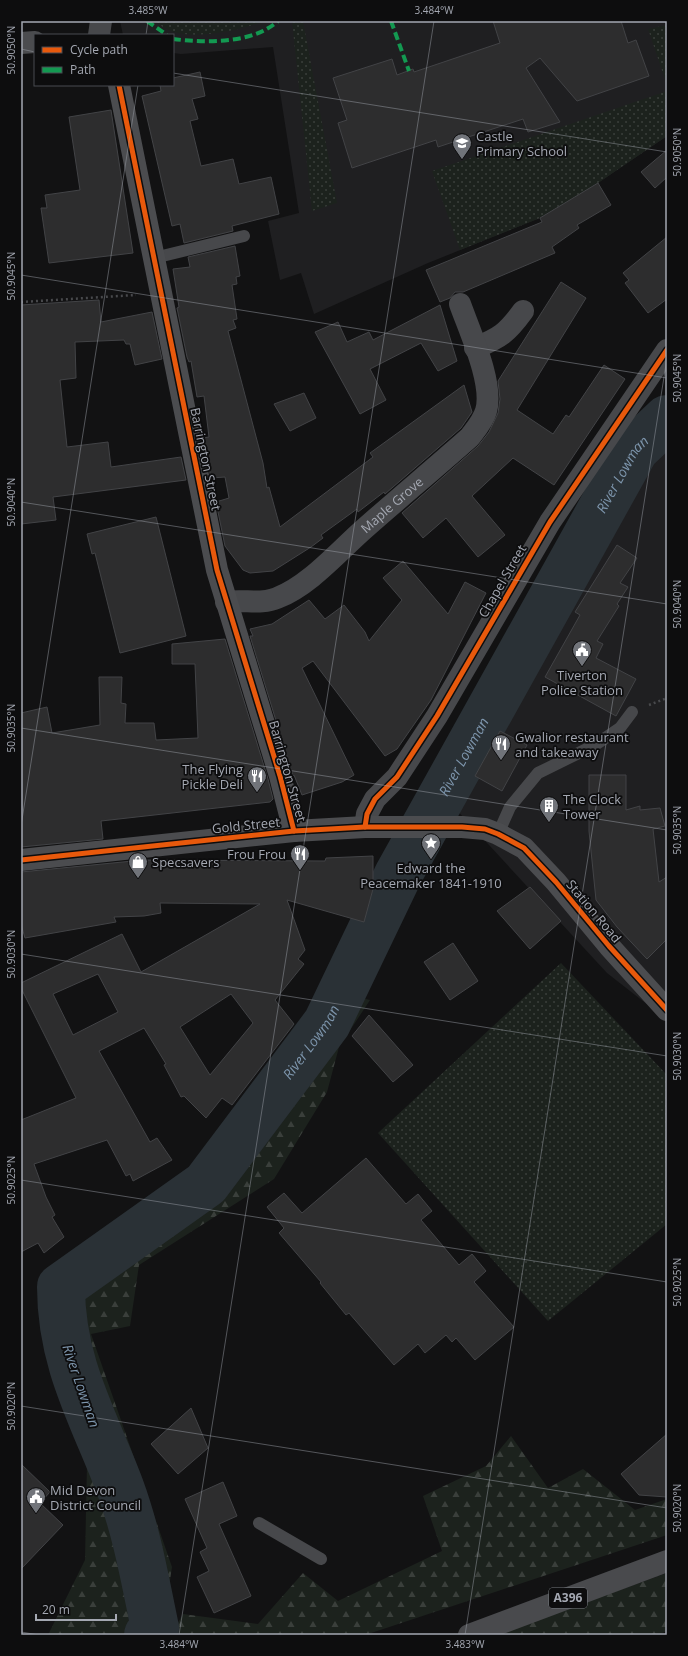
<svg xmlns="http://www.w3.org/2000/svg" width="688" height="1656" font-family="'Open Sans',sans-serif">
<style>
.built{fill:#1f1f21}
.grass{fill:url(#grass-dots)}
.forest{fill:url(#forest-firs)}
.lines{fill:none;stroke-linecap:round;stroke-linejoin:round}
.river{stroke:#2a3136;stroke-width:48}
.building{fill:#2d2d2e;stroke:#424346;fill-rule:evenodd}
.path{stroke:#48494c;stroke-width:2.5;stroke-dasharray:2 3;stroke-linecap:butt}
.lane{stroke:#47484b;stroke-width:12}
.street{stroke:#47484b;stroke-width:22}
.secondary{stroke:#4b4c4f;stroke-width:22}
.primary{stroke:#494a4d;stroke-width:22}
.quiet{stroke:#139951;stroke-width:4;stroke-dasharray:8 4;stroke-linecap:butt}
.cycleway-casing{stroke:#0d0d0e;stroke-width:8}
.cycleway{stroke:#e8590c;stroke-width:5}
.ticks{fill:none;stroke:#a4a8b2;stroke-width:1;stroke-opacity:0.45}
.labels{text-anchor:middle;stroke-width:3.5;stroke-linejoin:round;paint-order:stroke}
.shield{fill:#0d0d0e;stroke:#777a81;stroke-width:1}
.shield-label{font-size:12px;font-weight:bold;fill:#a4a8b2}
.poi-label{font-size:13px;fill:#a4a8b2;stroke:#0d0d0e;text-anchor:start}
.street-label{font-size:13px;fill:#a4a8b2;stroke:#0d0d0e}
.water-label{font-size:14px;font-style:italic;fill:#7d95ac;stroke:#0d0d0e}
.neatline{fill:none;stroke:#a4a8b2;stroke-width:1.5}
.ticks-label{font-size:10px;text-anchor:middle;fill:#a4a8b2}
</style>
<defs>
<pattern id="grass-dots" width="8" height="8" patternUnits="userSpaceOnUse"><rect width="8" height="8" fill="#1c221d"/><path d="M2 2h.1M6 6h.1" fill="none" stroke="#3a3f3b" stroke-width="1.8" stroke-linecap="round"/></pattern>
<pattern id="forest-firs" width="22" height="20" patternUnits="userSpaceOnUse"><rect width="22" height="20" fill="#1c221d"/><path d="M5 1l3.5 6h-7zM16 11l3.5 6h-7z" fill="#3a3f3b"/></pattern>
</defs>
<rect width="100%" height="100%" fill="#121213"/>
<g class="built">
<path d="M120,21H667V136L598,183L540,218L428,263L314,314L301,273L280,280L268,221L299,213L273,47L181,54L173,53V35H123Z"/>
<path d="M667,408V1020L607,973L429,780Z"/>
</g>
<g class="grass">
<path d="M156,21H265C238,31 177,46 156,21Z"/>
<path d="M292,21H303L337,203L312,211Z"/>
<path d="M667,25V85L648,29Z"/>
<path d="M667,91V136L598,183L540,218L460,250L432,171Z"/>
<path d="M561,963L667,1075V1224L548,1321L378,1133Z"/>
</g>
<g class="forest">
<path d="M330,991L370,1000L339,1047L327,1092L274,1179L139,1265L130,1326L91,1334L172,1567L165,1613L129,1635H48L85,1560L87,1466L38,1297L173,1207L265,1089Z"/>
<path d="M511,1436L548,1488L583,1469L635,1510L667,1499V1535L365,1635H171L183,1614L258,1624L303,1573L338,1601L442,1551L423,1496L486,1466Z"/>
<path d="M667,1573V1631L658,1635H493Z"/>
</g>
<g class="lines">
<path class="river" id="s1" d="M148,1635L155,1628C145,1580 137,1533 120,1487C94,1418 61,1364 61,1287L206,1184L327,1023L398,875L635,449L667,419"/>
</g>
<g class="building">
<path d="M493,21H621L628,43L636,40L649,76L577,101L540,58L526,68L560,122L528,132L523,119L438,147L436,140L352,168L338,123L347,120L333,78L392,59L397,75L413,69L414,72L500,43Z"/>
<path d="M200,72L205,96L192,99L198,119L190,121L201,166L233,159L239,184L271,177L279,214L232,226L233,231L184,243L180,224L172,226L142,96L161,91L160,85H173V78Z"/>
<path d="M111,110L133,253L49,263L41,208H47L45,195L80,190L69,117Z"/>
<path d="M667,150V177L655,188L641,172Z"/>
<path d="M598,183L611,205L577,225L579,228L552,247L555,253L463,292H455L450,298L440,302L426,270L542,222L540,218Z"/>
<path d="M667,237V299L648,313L625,283L629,280L623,273Z"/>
<path d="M235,246L240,276L236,277L237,284L232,285L237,319L233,320L236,328L228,331L263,463L267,488L269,487L280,527L373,457L370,453L464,385L472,412L461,428L385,494L384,492L358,512L357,509L321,535L323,538L311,547L273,571L250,573L243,570L225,546L216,502L229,498L225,477L211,478L203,438L209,437L204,396L197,397L191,361L189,362L187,357L177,308L179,307L173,269L190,267L188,257Z"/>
<path d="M561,282L586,298L517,410L553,434L566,415L569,417L604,365L625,379L554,485L513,458L472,496L505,535L478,557L446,518L423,538L402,513L478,446L489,432L498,413L500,399L498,381Z"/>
<path d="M99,300L101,322L152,312L162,359L135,365L130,344H126L124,340L75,342L76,378L60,380L67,447L108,442L111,467L181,457L186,480L53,497L56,520L21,524V305Z"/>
<path d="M440,305L457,361L438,371L421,343L370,369L386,400L360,414L315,332L338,322L347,342L369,332L373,340Z"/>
<path d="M304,393L316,418L290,431L274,404Z"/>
<path d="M156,517L186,636L120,653L95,553L92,554L87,534Z"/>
<path d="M617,545L637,558L620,583L628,587L617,604L619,606L597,641L603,644L596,658L636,679L616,716L545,677L580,615L575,612Z"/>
<path d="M403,561L448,614L465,582L486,593L431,700L397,749L385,756L313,661L302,668L354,775L342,782L302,795L294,775L293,776L250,636H253L250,629L272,624L309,600L325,619L344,605L365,632L369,641L402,600L383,578Z"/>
<path d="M225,639L268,779L273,799L270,802L101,821L103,839L21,847V713L47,707L52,733L100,725L99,677H122L121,703L126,704L125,723H154L156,740L198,738L195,664H172V644Z"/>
<path d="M500,731L527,745L502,791L475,776Z"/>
<path d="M589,775H626V810L640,806V810L660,808L665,826L653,829L659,882L667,877V939L647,959L617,927L596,900L589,831Z"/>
<path d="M373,856V889L364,922L287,900L305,950L298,959L304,964L275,1000L294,1024L232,1105L222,1098L206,1118L184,1096L181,1097L164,1065L166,1064L144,1028L99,1051L150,1142L157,1138L172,1160L133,1181L130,1174L126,1176L107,1140L34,1164L46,1197L55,1215L52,1217L64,1237L44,1253L38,1243L21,1252V1120L76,1098L21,988V983L122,934L141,972L260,904L160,903L161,913L144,916L114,917L116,922L25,938L21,924V872L143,860L325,861L326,858ZM98,974L118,1012L73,1035L53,994ZM231,994L253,1023L210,1075L180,1027Z"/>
<path d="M530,887L561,921L530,949L497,911Z"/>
<path d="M453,943L478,981L450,1000L424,962Z"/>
<path d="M369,1015L413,1065L393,1082L352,1036Z"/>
<path d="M366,1158L406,1204L418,1194L432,1211L421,1220L459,1265L472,1254L486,1271L474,1282L514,1327L475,1360L456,1338L452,1342L446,1335L425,1353L418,1344L394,1365L349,1313L346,1315L320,1283L321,1282L279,1233L284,1228L267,1207L284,1193L302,1213Z"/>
<path d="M191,1408L208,1448L178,1474L151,1444Z"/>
<path d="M667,1434V1497L639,1495L621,1474Z"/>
<path d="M21,1464L50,1492L40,1503L63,1525L21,1569Z"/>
<path d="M223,1482L237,1516L219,1524L251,1596L214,1613L197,1577L209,1571L200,1552L207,1548L185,1499Z"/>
</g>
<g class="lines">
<g class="path">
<path d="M21,302L136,295"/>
<path d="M649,705L667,698"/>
</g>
<g class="lane">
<path d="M154,258L244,236"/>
<path d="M498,834L510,807L538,773L595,745L620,728L632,712"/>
<path d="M259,1523L321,1559"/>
</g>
<g class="street">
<path d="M99,35L101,21"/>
<path d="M475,348C500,338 507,333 523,311"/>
<path id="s2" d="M226,602C243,599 261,605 277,598C309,586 339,551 364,529C399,498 435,468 470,437C476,429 483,421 486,411C494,384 470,332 460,304"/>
<path d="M365,827L367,814L375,799L397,777L437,716L550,522L667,350"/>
</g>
<g class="secondary">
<path d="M21,43L35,42"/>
<path d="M119,85L217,570L280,776L294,831"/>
<path d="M21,860L294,831L365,827H462L485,829L498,834L524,848L556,882L609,946L667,1010"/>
</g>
<path class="primary" d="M469,1635L667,1561"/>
<g class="quiet">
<path d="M147,21L167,35"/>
<path d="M391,21L409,71"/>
<path d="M173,39C205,43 253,44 278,21"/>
</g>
<g class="cycleway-casing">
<g id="cycleway">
<path d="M119,85L217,570L280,776L294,831"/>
<path d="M365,827L367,814L375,799L397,777L437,716L550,522L667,350"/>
<path d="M21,860L294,831L365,827H462L485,829L498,834L524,848L556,882L609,946L667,1010"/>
</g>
</g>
<use href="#cycleway" class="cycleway"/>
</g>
<path class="ticks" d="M146,35L148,21M21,49L35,52M173,73L667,152M21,275L667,378M21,502L667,604M21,728L667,830M21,826L138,85M21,954L667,1056M21,1180L667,1282M21,1406L667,1508M21,1632L39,1635M179,1635L434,21M465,1635L667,358"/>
<defs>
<g id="school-pin" transform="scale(1)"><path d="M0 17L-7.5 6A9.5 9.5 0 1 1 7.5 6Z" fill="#71747a" stroke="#0d0d0e"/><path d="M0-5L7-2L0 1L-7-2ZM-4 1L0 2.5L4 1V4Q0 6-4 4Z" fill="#fff"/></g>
<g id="civic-pin" transform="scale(1)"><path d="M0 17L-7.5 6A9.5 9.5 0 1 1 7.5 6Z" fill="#71747a" stroke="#0d0d0e"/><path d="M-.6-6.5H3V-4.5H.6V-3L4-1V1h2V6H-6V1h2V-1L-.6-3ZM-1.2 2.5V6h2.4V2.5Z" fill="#fff"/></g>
<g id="restaurant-pin" transform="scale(1)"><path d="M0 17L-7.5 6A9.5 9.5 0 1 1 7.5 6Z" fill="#71747a" stroke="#0d0d0e"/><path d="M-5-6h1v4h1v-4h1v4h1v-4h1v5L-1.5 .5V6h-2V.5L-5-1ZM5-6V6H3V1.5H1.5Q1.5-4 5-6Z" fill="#fff"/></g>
<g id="building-pin" transform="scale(1)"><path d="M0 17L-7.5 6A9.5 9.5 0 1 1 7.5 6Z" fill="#71747a" stroke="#0d0d0e"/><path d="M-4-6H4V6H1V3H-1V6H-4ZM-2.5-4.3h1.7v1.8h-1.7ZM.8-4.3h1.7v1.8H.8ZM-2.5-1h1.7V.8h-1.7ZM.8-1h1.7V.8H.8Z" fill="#fff"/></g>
<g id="sight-pin" transform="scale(1)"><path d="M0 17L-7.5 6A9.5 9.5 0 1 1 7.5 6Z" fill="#71747a" stroke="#0d0d0e"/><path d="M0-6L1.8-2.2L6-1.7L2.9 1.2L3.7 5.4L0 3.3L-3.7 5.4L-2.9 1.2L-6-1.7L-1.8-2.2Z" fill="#fff"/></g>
<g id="shop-pin" transform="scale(1)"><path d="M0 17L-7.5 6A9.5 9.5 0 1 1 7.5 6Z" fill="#71747a" stroke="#0d0d0e"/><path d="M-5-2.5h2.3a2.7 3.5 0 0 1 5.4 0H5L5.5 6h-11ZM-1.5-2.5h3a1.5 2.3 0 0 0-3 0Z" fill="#fff"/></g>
</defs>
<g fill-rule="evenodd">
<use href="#school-pin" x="462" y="143"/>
<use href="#civic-pin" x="582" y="650"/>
<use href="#restaurant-pin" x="501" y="744"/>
<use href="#restaurant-pin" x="257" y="776"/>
<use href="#building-pin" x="549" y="806"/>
<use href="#sight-pin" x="431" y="843"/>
<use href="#restaurant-pin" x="300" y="854"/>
<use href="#shop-pin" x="138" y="862"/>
<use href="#civic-pin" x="36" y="1497"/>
</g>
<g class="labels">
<rect class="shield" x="549" y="1588" width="38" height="20" rx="3"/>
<g class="shield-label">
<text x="568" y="1602">A396</text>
</g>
<g class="poi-label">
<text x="476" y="141">Castle<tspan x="476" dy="15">Primary School</tspan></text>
<text x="582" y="680" text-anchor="middle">Tiverton<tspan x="582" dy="15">Police Station</tspan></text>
<text x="515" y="742">Gwalior restaurant<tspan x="515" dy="15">and takeaway</tspan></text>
<text x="243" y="774" text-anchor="end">The Flying<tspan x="243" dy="15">Pickle Deli</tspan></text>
<text x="563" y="804">The Clock<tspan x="563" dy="15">Tower</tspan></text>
<text x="286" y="859" text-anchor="end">Frou Frou</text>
<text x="152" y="867">Specsavers</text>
<text x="431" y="873" text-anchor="middle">Edward the<tspan x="431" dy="15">Peacemaker 1841-1910</tspan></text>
<text x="50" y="1495">Mid Devon<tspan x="50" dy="15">District Council</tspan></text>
</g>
<g class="street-label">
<text transform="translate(206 459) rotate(78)" y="5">Barrington Street</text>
<text dy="5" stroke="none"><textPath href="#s2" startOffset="200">Maple Grove</textPath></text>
<text transform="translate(502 581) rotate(-60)" y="5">Chapel Street</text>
<text transform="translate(288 771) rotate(74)" y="5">Barrington Street</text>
<text transform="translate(246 825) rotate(-6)" y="5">Gold Street</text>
<text transform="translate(594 911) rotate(50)" y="5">Station Road</text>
</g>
<g class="water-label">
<text dy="5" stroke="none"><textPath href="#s1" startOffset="1368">River Lowman</textPath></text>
<text dy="5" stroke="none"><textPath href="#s1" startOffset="1044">River Lowman</textPath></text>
<text dy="5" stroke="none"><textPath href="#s1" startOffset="720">River Lowman</textPath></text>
<text transform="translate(81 1386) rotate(71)" y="5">River Lowman</text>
</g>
</g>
<rect width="688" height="1656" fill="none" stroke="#0d0d0e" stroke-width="44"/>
<rect x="34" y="34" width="140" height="52" fill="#0d0d0e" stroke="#494b50"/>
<rect x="42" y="47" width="20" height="6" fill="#e8590c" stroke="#494b50"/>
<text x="70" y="54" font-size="12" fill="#a4a8b2">Cycle path</text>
<rect x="42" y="67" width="20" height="6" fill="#139951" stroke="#494b50"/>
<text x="70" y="74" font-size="12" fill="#a4a8b2">Path</text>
<path d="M36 1614v6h80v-6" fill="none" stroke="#a4a8b2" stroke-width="2"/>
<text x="42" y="1614" font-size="12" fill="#a4a8b2" stroke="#0d0d0e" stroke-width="3" paint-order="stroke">20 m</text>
<rect x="22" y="22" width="644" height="1612" class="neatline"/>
<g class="ticks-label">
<text x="148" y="14">3.485°W</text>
<text x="434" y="14">3.484°W</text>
<text transform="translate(11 50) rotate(-90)" y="4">50.9050°N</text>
<text transform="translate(677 152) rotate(-90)" y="4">50.9050°N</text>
<text transform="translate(11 276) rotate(-90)" y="4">50.9045°N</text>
<text transform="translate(677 378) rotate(-90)" y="4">50.9045°N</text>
<text transform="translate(11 502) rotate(-90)" y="4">50.9040°N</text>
<text transform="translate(677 604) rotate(-90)" y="4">50.9040°N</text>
<text transform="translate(11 728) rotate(-90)" y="4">50.9035°N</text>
<text transform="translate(677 830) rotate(-90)" y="4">50.9035°N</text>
<text transform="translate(11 954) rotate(-90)" y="4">50.9030°N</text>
<text transform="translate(677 1056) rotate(-90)" y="4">50.9030°N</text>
<text transform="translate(11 1180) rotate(-90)" y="4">50.9025°N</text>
<text transform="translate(677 1282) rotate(-90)" y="4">50.9025°N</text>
<text transform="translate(11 1406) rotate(-90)" y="4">50.9020°N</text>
<text transform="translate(677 1508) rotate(-90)" y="4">50.9020°N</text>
<text x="179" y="1648">3.484°W</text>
<text x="465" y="1648">3.483°W</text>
</g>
</svg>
